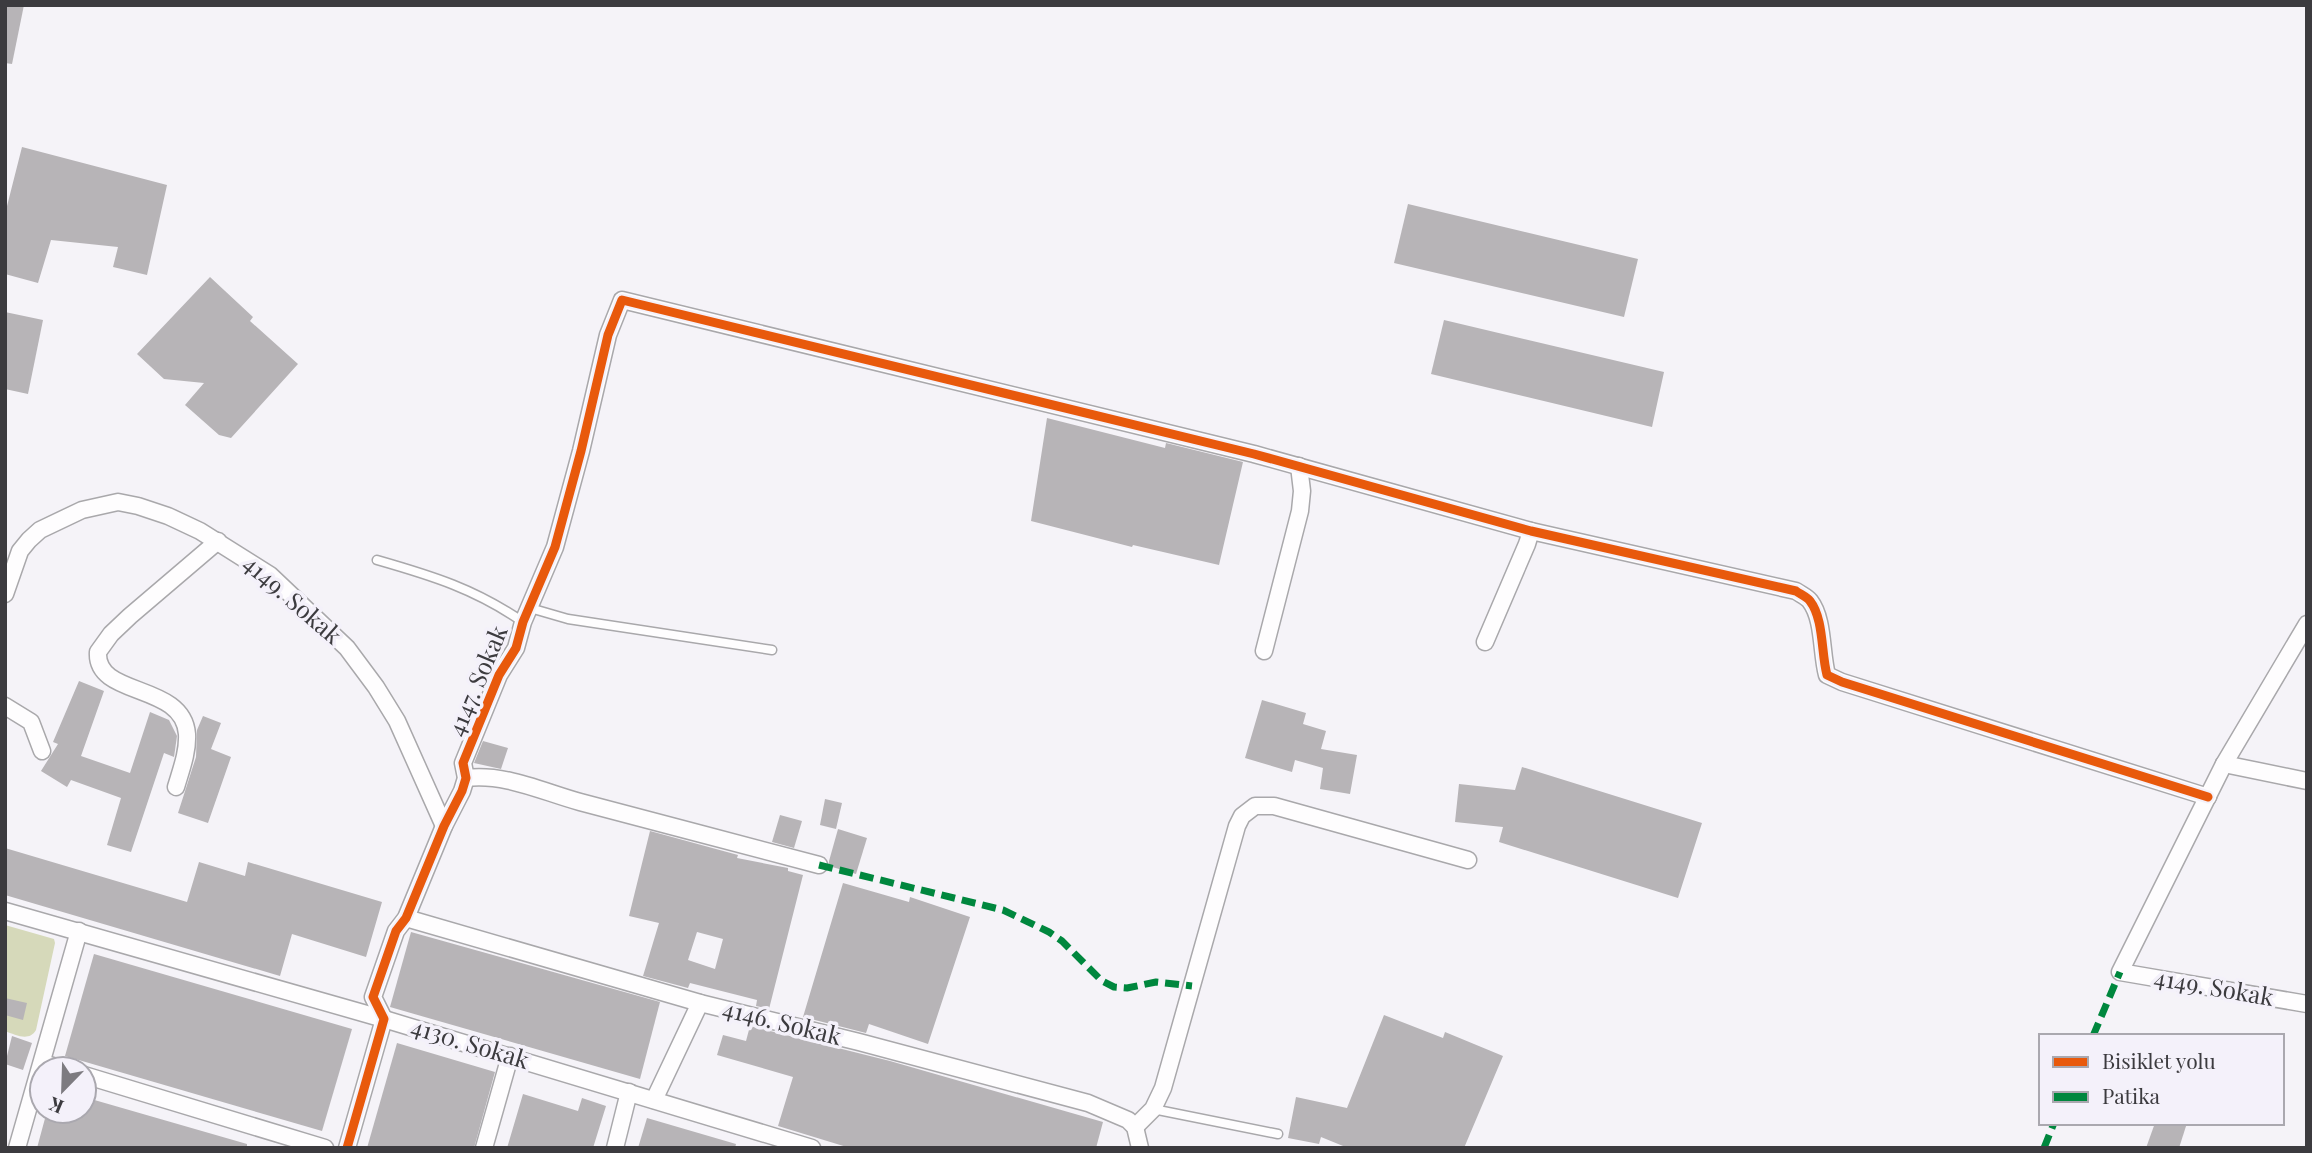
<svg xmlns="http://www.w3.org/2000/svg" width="2312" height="1153" font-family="'Playfair Display',serif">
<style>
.forest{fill:#d6d9ba}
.building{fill:#b7b4b7;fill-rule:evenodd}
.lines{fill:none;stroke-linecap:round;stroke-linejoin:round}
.service-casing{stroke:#a9a8ab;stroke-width:11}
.minor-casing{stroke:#a9a8ab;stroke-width:19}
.service{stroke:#fefdfe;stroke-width:8}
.minor{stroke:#fefdfe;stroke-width:16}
.quiet{stroke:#00873e;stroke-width:7;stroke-dasharray:14 7;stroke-linecap:butt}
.cycleway-casing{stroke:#f4f1fa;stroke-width:13}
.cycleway{stroke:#e8590c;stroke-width:9}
.labels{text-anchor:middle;stroke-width:7;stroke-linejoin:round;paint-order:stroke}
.street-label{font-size:24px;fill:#3c3b3f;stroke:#f4f1fa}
</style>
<rect width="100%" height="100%" fill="#f5f3f8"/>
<path class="forest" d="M5,925L54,939L55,943L36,1030C29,1042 16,1035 5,1031Z"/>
<g class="building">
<path d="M5,5H24L12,64L5,63Z"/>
<path d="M22,147L167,185L147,275L113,267L118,247L51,240L38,283L5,274V214Z"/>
<path d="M1408,204L1638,259L1624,317L1394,263Z"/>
<path d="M210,277L253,317L250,321L298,364L231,438L219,435L185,405L204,383L164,379L137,354Z"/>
<path d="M5,312L43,320L28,394L5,389Z"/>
<path d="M1444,320L1664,372L1652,427L1431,374Z"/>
<path d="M1047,418L1165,448L1166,443L1243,462L1219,565L1133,545L1132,547L1031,521Z"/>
<path d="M79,681L104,691L81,756L130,773L150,712L169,720L177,736L174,757L164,753L131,852L107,845L121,798L71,780L67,787L41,771L58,744L53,742Z"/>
<path d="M1262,700L1306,713L1303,724L1326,731L1321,749L1357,755L1350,794L1320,789L1323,768L1295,760L1292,772L1245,758Z"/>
<path d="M203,716L221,723L211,749L231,757L208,823L178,813L196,757L197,730Z"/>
<path d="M483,741L508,748L501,769L474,763Z"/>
<path d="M1522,767L1702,823L1678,898L1499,842L1503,827L1455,822L1459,784L1515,790Z"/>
<path d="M825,799L842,803L836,829L820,825Z"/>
<path d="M780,815L802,821L794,848L772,842Z"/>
<path d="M838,829L867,838L856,874L829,866V861Z"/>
<path d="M650,831L738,855L737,858L788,868V871L803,875L769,1009L756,1006L757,1000L690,983L688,988L643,976L659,923L629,916ZM697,932L723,939L715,969L688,960Z"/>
<path d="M5,848L187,902L199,862L245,876L248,862L382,902L366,957L292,934L280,976L5,895Z"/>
<path d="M843,883L909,902L910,897L970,917L928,1044L869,1024L866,1033L803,1017Z"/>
<path d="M411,932L660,1002L640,1079L390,1007Z"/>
<path d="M94,954L352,1029L322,1131L65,1056Z"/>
<path d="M5,998L27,1003L23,1020L5,1015Z"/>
<path d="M1384,1015L1443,1038L1445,1032L1503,1056L1464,1148H1348L1321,1137L1319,1144L1288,1138L1296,1097L1347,1108Z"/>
<path d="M750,1026L890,1061L1103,1122L1096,1148H850L778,1126L793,1077L717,1055L723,1035L746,1041Z"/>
<path d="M12,1036L32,1043L23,1070L5,1064Z"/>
<path d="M397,1043L495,1072L474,1148H367Z"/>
<path d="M523,1094L578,1111L582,1098L606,1106L593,1148H507Z"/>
<path d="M84,1097L247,1144V1148H37L47,1111H84Z"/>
<path d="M647,1118L736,1144L735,1148H638Z"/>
<path d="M2155,1123H2187L2179,1148H2146Z"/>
</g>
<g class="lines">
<g class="service-casing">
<g id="service">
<path d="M377,560C433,576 475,589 523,622"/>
<path d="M530,608L568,619L772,650"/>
<path d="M1153,1109L1278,1134"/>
</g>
</g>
<g class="minor-casing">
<g id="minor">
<path d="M5,594L20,551L29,540L40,530L82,510L118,502L138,506L168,516L200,531L270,575L347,648L376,687L397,721L444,826"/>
<path d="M2307,624L2224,764L2120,972L2307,1004"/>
<path d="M1485,642L1527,544L1531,531"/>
<path d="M1264,651L1300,511L1302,491L1299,466"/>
<path d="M5,706L31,722L42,751"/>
<path d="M2224,764L2307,781"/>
<path d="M466,778C505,773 543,792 580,802C660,823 739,844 819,865"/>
<path d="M176,787C181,770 188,752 187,734C183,682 95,698 98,652L111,634L130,616L218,541"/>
<path d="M5,911L384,1019L812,1148"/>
<path d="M406,918L700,1003L859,1042L1088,1103L1128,1120L1135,1127L1140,1148"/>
<path d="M42,1063L63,1069"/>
<path d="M84,1075L325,1148"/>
<path d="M654,1100L700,1003"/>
<path d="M1135,1127L1153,1109L1163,1088L1237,826L1242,816L1255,806H1274L1468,860"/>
<path d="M17,1148L79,931"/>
<path d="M347,1148L384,1019L373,997L396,931L406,918L444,826L462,791L466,778L463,763L499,675L516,648L523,622L555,547L581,451L608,335L622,300L1254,454L1531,531L1796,591C1800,594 1807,597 1810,601C1824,619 1821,653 1827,675L1842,682L2208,797"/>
<path d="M484,1148L510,1056"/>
<path d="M615,1148L629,1092"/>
</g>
</g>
<use href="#service" class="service"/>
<use href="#minor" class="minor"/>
<g class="quiet">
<path d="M819,865L1003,910L1049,932L1062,941L1102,981L1114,987L1127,988L1156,982L1192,986"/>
<path d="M2093,1036L2120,972"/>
<path d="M2044,1148L2054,1123"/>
</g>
<g class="cycleway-casing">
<path id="cycleway" d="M347,1148L384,1019L373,997L396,931L406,918L444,826L462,791L466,778L463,763L499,675L516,648L523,622L555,547L581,451L608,335L622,300L1254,454L1531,531L1796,591C1800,594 1807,597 1810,601C1824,619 1821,653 1827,675L1842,682L2208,797"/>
</g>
<use href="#cycleway" class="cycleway"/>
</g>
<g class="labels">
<g class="street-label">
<text transform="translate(292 600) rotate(41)" y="8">4149. Sokak</text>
<text transform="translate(478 681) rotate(-67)" y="8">4147. Sokak</text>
<text transform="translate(2214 988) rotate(10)" y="8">4149. Sokak</text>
<text transform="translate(782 1023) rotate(14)" y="8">4146. Sokak</text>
<text transform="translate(470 1044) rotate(17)" y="8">4130. Sokak</text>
</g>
</g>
<rect width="2312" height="1153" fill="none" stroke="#3c3b3f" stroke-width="14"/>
<rect x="2039" y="1034" width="245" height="91" fill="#f4f1fa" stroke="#aaa8af" stroke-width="2"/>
<rect x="2053" y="1057" width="35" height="10" fill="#e8590c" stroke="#aaa8af" stroke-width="2"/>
<text x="2102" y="1069" font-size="21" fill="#3c3b3f">Bisiklet yolu</text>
<rect x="2053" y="1092" width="35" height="10" fill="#00873e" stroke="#aaa8af" stroke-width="2"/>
<text x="2102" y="1104" font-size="21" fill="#3c3b3f">Patika</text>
<g transform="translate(63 1090) rotate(203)"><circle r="33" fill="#f4f1fa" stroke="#aaa8af" stroke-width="2"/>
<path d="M0-5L12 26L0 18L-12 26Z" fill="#7d7b80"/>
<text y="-10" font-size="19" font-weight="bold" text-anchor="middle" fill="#3c3b3f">K</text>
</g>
</svg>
